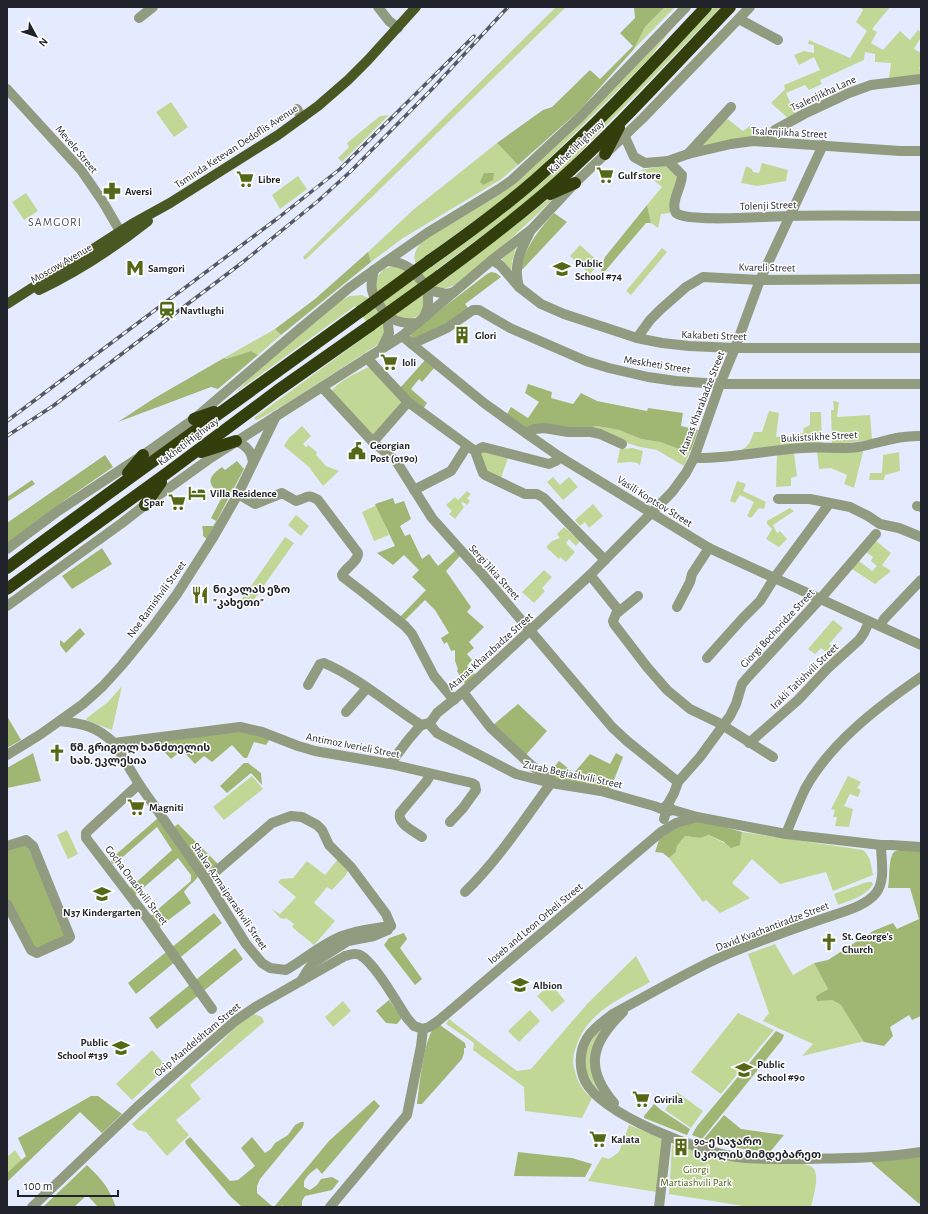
<svg xmlns="http://www.w3.org/2000/svg" width="928" height="1214" font-family="'Alegreya Sans','Noto Sans Georgian',sans-serif">
<style>
.green{fill:#c1d795}
.forest{fill:#a0b673}
.lines{fill:none;stroke-linecap:round;stroke-linejoin:round}
.minor{stroke:#919b7f;stroke-width:10}
.major{stroke:#495823;stroke-width:10}
.highway{stroke:#323f0d;stroke-width:12}
.rail-casing{stroke:#545863;stroke-width:3.5}
.rail{stroke:#fff;stroke-width:2;stroke-dasharray:6;stroke-linecap:butt}
.highway-bridge{stroke:#323f0d;stroke-width:12}
.labels{text-anchor:middle;stroke-width:3;stroke-linejoin:round;paint-order:stroke}
.street-label{font-size:11px;fill:#1f222a;stroke:#fff}
.poi-label{font-size:11px;font-weight:bold;fill:#1f222a;stroke:#fff;text-anchor:start}
.park-label{font-size:11px;fill:#4d6019;stroke:#fff}
.neighbourhood-label{font-size:12px;letter-spacing:1px;fill:#4a5164;stroke:#fff}
</style>
<rect width="100%" height="100%" fill="#e5ebfe"/>
<g class="green">
<path d="M556,7H566L372,197L305,260L303,257Z"/>
<path d="M665,7H675L634,49L645,27Z"/>
<path d="M691,7L667,35L649,59L543,165L507,197L423,258L433,266L508,210L542,182L584,142L714,7H721L562,171L514,212L436,270L444,280L550,198H554C529,222 504,246 477,268C468,275 458,286 446,288C432,291 418,275 415,261C413,254 417,248 421,242L503,192L628,73Z"/>
<path d="M860,7H890L872,29L877,32L871,43L883,50L900,31L910,40L918,30L921,32V37L914,49L921,53V65L919,68L921,69V76L889,78L891,63L875,62V54L865,52L864,60L820,80L822,84L809,90L805,85L786,93L796,115L789,119L771,103L785,89L784,85L820,70L814,57L799,65L794,55L804,51L814,53V45L808,44L809,40L850,58L867,31L856,22L863,10Z"/>
<path d="M171,102L188,127L174,137L156,112Z"/>
<path d="M389,115L342,162L338,158L349,147L347,143L380,116Z"/>
<path d="M725,117L743,131L750,126L760,135L750,139L698,148Z"/>
<path d="M497,143L518,165L500,180L403,238L371,262L368,252L413,210Z"/>
<path d="M762,163L788,170L786,181L757,186L741,183L746,166L752,169L753,172L759,173Z"/>
<path d="M668,165C686,175 674,198 670,213L661,214L658,228L651,223L647,205L662,187L641,170Z"/>
<path d="M298,176L307,189L280,209L272,195Z"/>
<path d="M26,193L38,211L24,220L12,202Z"/>
<path d="M580,245L600,263L590,274L570,256Z"/>
<path d="M516,247L512,262L511,273L502,259Z"/>
<path d="M662,248L667,252L631,295L626,291Z"/>
<path d="M394,266L406,269L424,290V307L420,315L413,318L406,320L400,319L383,305L375,288L377,277L384,269Z"/>
<path d="M362,295C374,299 380,314 386,324L382,342L284,405L259,419L256,420L254,418L373,331L355,306L235,393L259,368L339,301L350,296Z"/>
<path d="M275,329L281,335L258,355L251,351L226,359L224,358Z"/>
<path d="M369,367L402,401L372,437L330,392C341,380 354,374 369,367Z"/>
<path d="M833,401L839,402L837,417L870,415L872,440L832,444L831,410H834Z"/>
<path d="M769,411L779,413L776,437L803,433L804,428L810,425V412H821L822,446L729,454C746,448 748,449 754,432H762Z"/>
<path d="M302,426L311,436L303,444L306,447L308,445L317,452L316,455L326,466L339,471L323,486L309,467L284,446L288,439Z"/>
<path d="M597,426L619,430L641,439L660,442L682,450H691L684,466L657,450L640,447L581,429Z"/>
<path d="M633,448L643,451L640,465C633,460 625,463 617,463L620,449Z"/>
<path d="M864,448L854,488L844,484L847,475L831,468L819,469L817,452Z"/>
<path d="M480,451L509,455L500,481L488,475Z"/>
<path d="M899,452L900,471L885,475L884,480H869L870,473H882L883,455Z"/>
<path d="M794,453L797,476L791,478V486L776,487L777,454Z"/>
<path d="M553,477L560,485L569,477L578,487L563,500L547,482Z"/>
<path d="M737,481L746,484L743,491L766,502L764,509L759,508L751,518L747,516L754,502L740,495L735,503L730,501Z"/>
<path d="M467,491L471,494L467,498L470,501L467,505L463,502L461,503L464,507L455,519L449,514L452,511L446,505L455,497L458,500Z"/>
<path d="M593,504L603,516L589,528L585,522L580,526L575,520Z"/>
<path d="M377,505L389,535L374,541L362,512Z"/>
<path d="M790,508L794,511L773,525L777,533L780,531L787,539L779,547L766,539L772,529L767,524V521Z"/>
<path d="M296,515L309,526L301,536L288,525Z"/>
<path d="M564,527L580,541L576,546L569,539L566,543L575,552L566,562L560,557L559,559L546,547L552,541L560,538L557,534Z"/>
<path d="M285,537L294,543L248,608L240,602Z"/>
<path d="M876,541L891,553L882,565L891,571L875,584L852,569L859,561L872,571L877,566L871,561L873,557L866,552Z"/>
<path d="M544,570L552,577L542,588L545,591L534,603L522,592Z"/>
<path d="M833,620L843,628L829,644L838,651L832,657L821,648L815,654L808,649Z"/>
<path d="M122,686L112,730L86,720L87,718L108,702Z"/>
<path d="M252,776L263,789L224,820L213,807Z"/>
<path d="M848,776L861,782L857,788L861,790L858,797L850,794L844,806L853,809L849,827L835,826L837,817H833L835,810L831,809Z"/>
<path d="M67,830L78,854L68,859L57,835Z"/>
<path d="M742,832L863,850C871,856 871,866 873,875L833,891L826,872L780,884L752,859L732,883L750,898L720,913L706,900L703,902L669,858L676,852L677,846L685,836L700,838L709,835L724,843L740,845Z"/>
<path d="M338,859L348,870L346,875L332,890L327,887L314,903L335,921L314,945L292,927L294,924L286,918L284,919L280,918L272,909L280,914L296,897L278,882L281,879L293,878L307,861L325,875Z"/>
<path d="M867,882H872L873,885C864,897 851,900 838,905L834,894Z"/>
<path d="M775,944L793,975L814,963L828,989L816,996L832,1000L841,1005L865,1041L802,1056L813,1044L763,1021L769,1013L748,954Z"/>
<path d="M636,956L650,982C620,999 587,1012 576,1047C573,1055 572,1063 575,1071C577,1081 583,1092 592,1098L582,1118L525,1111L524,1087L473,1050L474,1043L446,1024L449,1019L517,1071L531,1069L588,1003Z"/>
<path d="M551,984L565,1001L552,1012L537,996Z"/>
<path d="M343,1001L351,1011L333,1027L325,1017Z"/>
<path d="M530,1010L540,1021L519,1042L508,1031Z"/>
<path d="M738,1013L774,1030L721,1094L691,1072Z"/>
<path d="M254,1014L262,1017L264,1022L190,1085L201,1099L176,1120L189,1135L167,1156L146,1132L137,1130L132,1124C161,1097 191,1070 220,1043C231,1033 239,1019 254,1014Z"/>
<path d="M611,1017C591,1048 582,1055 600,1091C571,1065 588,1039 611,1017Z"/>
<path d="M152,1050L167,1067L132,1100L116,1084Z"/>
<path d="M677,1092L703,1111L691,1128L665,1110Z"/>
<path d="M629,1125L663,1139L657,1192L588,1181L602,1157L609,1159L619,1152Z"/>
<path d="M675,1142L725,1159L743,1163L803,1164C806,1165 810,1165 812,1167C821,1173 813,1198 811,1207H749L669,1194L672,1146Z"/>
<path d="M15,1150L24,1163L7,1176V1157Z"/>
</g>
<g class="forest">
<path d="M634,7H665L645,27L634,49L580,110L518,165L497,143L543,110L552,107L590,70L600,79L633,46L620,33L635,18Z"/>
<path d="M484,173H494L493,180L483,185L480,182Z"/>
<path d="M647,205L651,223H646L600,277L602,265L605,257Z"/>
<path d="M554,213L567,222L520,272C524,248 538,231 554,213Z"/>
<path d="M368,252L371,262L281,335L275,329L315,299Z"/>
<path d="M491,272L496,273L501,277L465,304L469,309L447,323L412,339L410,337L414,330L487,274Z"/>
<path d="M251,351L258,355L218,389L211,387L118,422L153,399L224,358L226,359Z"/>
<path d="M426,359L435,367L422,382L419,379L411,389L427,403L423,409L399,389Z"/>
<path d="M528,384L552,392L551,398L573,404L581,393L597,401L647,411L648,408L683,413L681,426L698,430L691,450H682L660,442L641,439L619,430L597,426L581,429H528L506,416L511,407L528,418L539,402L525,393Z"/>
<path d="M105,455L113,467L65,500L7,544V523Z"/>
<path d="M237,461L244,469L207,539L203,536V530L202,526H213L216,521L211,518L222,497C221,492 220,492 216,490C204,480 214,473 222,467L225,470Z"/>
<path d="M32,480L35,484L7,502V497Z"/>
<path d="M393,498L395,504L404,501L411,519L400,526L405,536L410,534L422,559L429,554L438,566L456,550L461,555L446,571L471,607L467,612L484,627L469,642L474,648L467,654L472,660L467,666L475,674L465,684L457,671L458,669L455,661V650L451,651L447,642L444,644L441,638L449,633L435,610L425,600L403,622L399,618L426,590L412,577L419,570L404,555L393,565L377,553L395,546L375,504Z"/>
<path d="M102,548L112,564L72,589L62,576Z"/>
<path d="M80,628L85,634L66,653L60,645V640L64,643Z"/>
<path d="M518,704L547,731L524,757L492,726Z"/>
<path d="M7,716L21,740L7,748Z"/>
<path d="M238,729L271,737L266,745L254,742L247,758H244L232,745L212,762L204,756L195,764L182,750L171,759L154,741Z"/>
<path d="M33,753L41,781L7,788V768Z"/>
<path d="M616,753L623,757L610,790L554,779L548,774L559,761L574,773L590,754L610,764Z"/>
<path d="M244,763H248L261,773L262,785L251,773L227,793L220,786Z"/>
<path d="M158,818L199,874C197,881 188,885 184,892L191,903L158,928L149,917L191,881V875L178,858L135,895L130,888L172,850L157,827L117,862L113,864L111,862L113,857Z"/>
<path d="M697,819L742,832L740,845L731,848L724,842L709,835L700,838L685,836L677,846L676,852L669,858L663,853L655,852L661,834Z"/>
<path d="M178,824L220,866L205,876L173,828Z"/>
<path d="M26,843L67,935L35,951L7,899V849Z"/>
<path d="M904,849H921V1016L912,1020L909,1015L890,1027L893,1036L884,1046L864,1042L841,1005L832,1000L817,1001L816,996L828,989L814,963L828,960L873,931L893,923L897,929L919,919L910,888H888C890,879 888,858 894,852C897,850 900,850 904,849Z"/>
<path d="M214,913L222,923L136,994L128,983Z"/>
<path d="M404,933L407,939L400,948L422,979L415,985L384,945L389,938Z"/>
<path d="M235,948L243,959L157,1029L149,1018Z"/>
<path d="M389,1000L402,1018L397,1024L386,1023L376,1011Z"/>
<path d="M440,1025L465,1043L466,1048H464V1053L462,1059L422,1104H417C419,1089 424,1038 434,1028C435,1027 438,1026 440,1025Z"/>
<path d="M776,1031L784,1035L782,1040L702,1139L692,1135L697,1126Z"/>
<path d="M91,1096H98L122,1114L102,1133L80,1112L7,1182V1173L26,1156L18,1138Z"/>
<path d="M374,1100L380,1106L322,1174L317,1168L309,1174L304,1181V1187L310,1190L317,1185L321,1179L332,1177L339,1181L332,1190L305,1196L302,1201V1207H284L282,1205L281,1207H274L329,1141Z"/>
<path d="M654,1104L661,1110L690,1129L687,1135L644,1118V1116Z"/>
<path d="M724,1115L741,1129L784,1135L770,1152L735,1148L703,1140Z"/>
<path d="M301,1122H304L303,1127L260,1179L257,1186V1193L273,1207H242L231,1197L186,1144L185,1141L190,1137L230,1181L238,1180L255,1166L241,1148L252,1137L265,1153L271,1149L275,1143L288,1135L295,1125Z"/>
<path d="M518,1152L572,1158L592,1164L585,1177L514,1176Z"/>
<path d="M921,1156V1204L918,1203L872,1163L873,1161Z"/>
<path d="M87,1165C103,1181 108,1186 116,1207H98L87,1195L74,1207H43Z"/>
</g>
<g class="lines">
<g class="minor">
<path d="M378,7L389,21L398,28"/>
<path d="M139,18L153,7"/>
<path d="M739,19L778,40"/>
<path d="M7,89L81,170L103,202L124,238"/>
<path d="M297,109L302,118"/>
<path d="M625,137L634,157L645,163L668,161L688,154L731,144L753,141L900,151H921"/>
<path d="M766,142L768,136L775,130L804,114L849,93L871,85L921,79"/>
<path d="M688,154L731,107"/>
<path d="M668,161L682,175C682,187 670,202 676,213C689,223 770,216 790,216C834,215 877,216 921,216"/>
<path d="M492,260L500,265L519,287L541,304L564,314L637,338L662,343L689,346L735,348H921"/>
<path d="M387,261C409,262 416,273 428,290V307L424,317"/>
<path d="M374,270C370,286 370,292 380,306C390,321 400,324 418,323"/>
<path d="M519,287C513,266 520,251 530,232"/>
<path d="M428,290L446,294L454,292"/>
<path d="M402,336L484,403L527,434L560,457L709,548L921,645"/>
<path d="M637,338L650,320L661,309L686,287L703,277L760,280L921,279"/>
<path d="M412,344L447,328L473,310H479L510,328L586,361L609,368L648,377L676,381L720,384H921"/>
<path d="M382,348L389,333L387,316"/>
<path d="M367,358L408,402L475,451L483,473L485,475L525,494H537L544,498L605,560"/>
<path d="M322,387L373,442L396,461L432,518L483,575L612,727L627,741L678,782"/>
<path d="M527,434L530,431L535,429L544,428L568,432H591L600,434L622,444"/>
<path d="M236,441C246,445 252,451 253,463"/>
<path d="M373,442L408,402"/>
<path d="M475,451L483,447L549,464L556,461L560,457"/>
<path d="M694,458C731,459 767,450 803,448C822,446 840,450 858,447C880,443 899,435 921,436"/>
<path d="M414,490L451,471L467,446"/>
<path d="M238,494L255,504L282,493L296,501C307,498 307,493 318,500L358,553C358,562 346,567 342,575L343,577L364,593L405,626L412,634L434,676L454,700"/>
<path d="M778,499H810L850,507L868,516L880,524L899,528L921,537"/>
<path d="M917,506L921,507"/>
<path d="M7,549L58,511L143,455L194,419L296,332L349,288L374,270L427,233L499,189L512,180L580,117L686,7"/>
<path d="M590,575L619,611"/>
<path d="M638,596L616,614L613,621L614,624L647,667L667,690L690,709L719,723L773,757"/>
<path d="M7,606L122,523L145,505L212,457L402,336L492,260L532,229L575,183L643,118L750,7"/>
<path d="M677,607L690,582L692,574L709,548"/>
<path d="M880,626L884,619L921,580"/>
<path d="M707,658L742,619L760,601L775,577L829,504"/>
<path d="M308,685L320,664L324,663C357,677 390,705 421,725L430,723"/>
<path d="M463,692L490,727L532,766L547,776L551,780V783C524,820 498,860 465,892"/>
<path d="M346,712L367,688"/>
<path d="M60,721C84,724 96,726 114,743L240,727L262,732L298,746L315,751L390,764L472,783L475,785L476,790L463,808L450,822"/>
<path d="M430,723L437,713L463,692L590,575L672,492L686,473L694,458L720,384L735,348L760,280L823,145"/>
<path d="M430,723L431,726L437,733L516,774L551,783L601,791L654,806L662,809L668,804L674,793L678,782L700,757L730,716L736,704L742,684L747,678L821,598L876,534"/>
<path d="M114,743L139,784L206,880L246,944L262,963L270,968L286,970C305,959 322,944 342,936C358,930 375,928 391,926"/>
<path d="M749,743L798,700L827,669L859,640L864,633L869,622"/>
<path d="M7,755L41,734L83,704L103,686L122,665L152,628L177,594L214,536L238,494L276,416"/>
<path d="M390,764L408,740L421,725"/>
<path d="M139,784L90,829L86,833V838L147,918L212,1009"/>
<path d="M668,804L669,807L673,810L697,817L786,834L881,845H891L921,847"/>
<path d="M664,819L666,812L673,810"/>
<path d="M786,834C792,819 798,804 805,789C830,743 879,706 921,677"/>
<path d="M422,837C414,831 397,824 400,813L426,782L431,774"/>
<path d="M881,845C881,860 886,880 876,893C865,907 841,912 825,918C787,931 749,944 712,961C679,977 646,996 613,1014C604,1021 593,1028 587,1038C579,1051 579,1068 585,1081C602,1115 700,1152 737,1157C761,1160 785,1159 809,1159C846,1158 884,1158 921,1152"/>
<path d="M7,846L26,840L33,846L70,937L68,939L37,953L31,950L7,904"/>
<path d="M206,880L272,823L291,816L302,817L317,825L322,830L329,845L351,867L386,914L391,926"/>
<path d="M301,981L307,971L313,963L348,941L374,936L388,930"/>
<path d="M423,1029L429,1027L438,1021L661,832L676,823L697,817"/>
<path d="M614,1103C584,1068 591,1043 623,1012"/>
<path d="M32,1207L137,1107L235,1021L257,1006L345,956C350,955 355,952 360,955C375,963 397,1003 407,1018L414,1026L423,1029"/>
<path d="M330,1207L407,1115L421,1046L423,1029"/>
<path d="M659,1207L667,1136"/>
</g>
<g class="major">
<path d="M39,290C77,272 115,247 148,221"/>
<path d="M7,304L132,224L170,203L278,135L318,106L348,80L368,60L416,7"/>
</g>
<g class="highway">
<path d="M605,154L619,127"/>
<path d="M550,194L575,183"/>
<path d="M429,261C466,235 502,209 535,180C596,126 651,66 706,7"/>
<path d="M439,276C481,245 522,214 560,180C620,126 674,65 730,7"/>
<path d="M194,419L214,412"/>
<path d="M201,452L236,441"/>
<path d="M128,473L143,455"/>
<path d="M145,505L161,482"/>
<path d="M7,568C124,481 243,397 361,311"/>
<path d="M7,589L167,473L277,391L371,325"/>
</g>
<g class="rail-casing">
<g id="rail">
<path d="M7,421L278,218L340,169L474,36"/>
<path d="M7,436L53,406L243,262L318,201L351,171L433,88L508,7"/>
</g>
</g>
<use href="#rail" class="rail"/>
<g class="highway-bridge">
<path d="M361,311L429,261"/>
<path d="M371,325L439,276"/>
</g>
</g>
<defs>
<g id="supermarket-bare" transform="scale(1.38)"><path d="M-6-5.5h2.5l.6 2H6L4.5 2H-2.5L-4.4-4H-6ZM-1.5 3.2a1.3 1.3 0 1 0 .1 0ZM3 3.2a1.3 1.3 0 1 0 .1 0Z" fill="#546917" stroke="#fff" stroke-width="2.5" paint-order="stroke"/></g>
<g id="pharmacy-bare" transform="scale(1.38)"><path d="M-2-6h4v4h4v4h-4v4h-4v-4h-4v-4h4Z" fill="#546917" stroke="#fff" stroke-width="2.5" paint-order="stroke"/></g>
<g id="metro-bare" transform="scale(1.38)"><path d="M-5.5 5V-5H-3L0 0L3-5H5.5V5H3V-.5L0 4L-3-.5V5Z" fill="#546917" stroke="#fff" stroke-width="2.5" paint-order="stroke"/></g>
<g id="school-bare" transform="scale(1.38)"><path d="M0-5L7-2L0 1L-7-2ZM-4 1L0 2.5L4 1V4Q0 6-4 4Z" fill="#546917" stroke="#fff" stroke-width="2.5" paint-order="stroke"/></g>
<g id="station-bare" transform="scale(1.38)"><path d="M-3-6H3Q5-6 5-4V2Q5 4 3 4L4.5 6H3L1.5 4h-3L-3 6H-4.5L-3 4Q-5 4-5 2V-4Q-5-6-3-6ZM-3.5-4v3h7v-3ZM-3.5 1v1.5H-2V1ZM2 1v1.5H3.5V1Z" fill="#546917" stroke="#fff" stroke-width="2.5" paint-order="stroke"/></g>
<g id="building-bare" transform="scale(1.38)"><path d="M-4-6H4V6H1V3H-1V6H-4ZM-2.5-4.3h1.7v1.8h-1.7ZM.8-4.3h1.7v1.8H.8ZM-2.5-1h1.7V.8h-1.7ZM.8-1h1.7V.8H.8Z" fill="#546917" stroke="#fff" stroke-width="2.5" paint-order="stroke"/></g>
<g id="civic-bare" transform="scale(1.38)"><path d="M-.6-6.5H3V-4.5H.6V-3L4-1V1h2V6H-6V1h2V-1L-.6-3ZM-1.2 2.5V6h2.4V2.5Z" fill="#546917" stroke="#fff" stroke-width="2.5" paint-order="stroke"/></g>
<g id="hotel-bare" transform="scale(1.38)"><path d="M-6-4.5h1.5V1H6V5H4.5V3h-9V5H-6ZM-4 0a1.8 1.8 0 1 1 3.6 0ZM.5 0V-2.5h3Q6-2.5 6 0Z" fill="#546917" stroke="#fff" stroke-width="2.5" paint-order="stroke"/></g>
<g id="restaurant-bare" transform="scale(1.38)"><path d="M-5-6h1v4h1v-4h1v4h1v-4h1v5L-1.5 .5V6h-2V.5L-5-1ZM5-6V6H3V1.5H1.5Q1.5-4 5-6Z" fill="#546917" stroke="#fff" stroke-width="2.5" paint-order="stroke"/></g>
<g id="church-bare" transform="scale(1.38)"><path d="M-1.2-6h2.4v3.5h3.3v2.4h-3.3V6h-2.4V-.1h-3.3v-2.4h3.3Z" fill="#546917" stroke="#fff" stroke-width="2.5" paint-order="stroke"/></g>
</defs>
<g fill-rule="evenodd">
<use href="#supermarket-bare" x="605" y="175"/>
<use href="#supermarket-bare" x="245" y="179"/>
<use href="#pharmacy-bare" x="112" y="191"/>
<use href="#metro-bare" x="135" y="268"/>
<use href="#school-bare" x="562" y="269"/>
<use href="#station-bare" x="167" y="310"/>
<use href="#building-bare" x="462" y="335"/>
<use href="#supermarket-bare" x="389" y="362"/>
<use href="#civic-bare" x="357" y="451"/>
<use href="#hotel-bare" x="197" y="493"/>
<use href="#supermarket-bare" x="177" y="502"/>
<use href="#restaurant-bare" x="200" y="595"/>
<use href="#church-bare" x="57" y="753"/>
<use href="#supermarket-bare" x="136" y="807"/>
<use href="#school-bare" x="102" y="894"/>
<use href="#church-bare" x="829" y="942"/>
<use href="#school-bare" x="520" y="985"/>
<use href="#school-bare" x="121" y="1048"/>
<use href="#school-bare" x="744" y="1070"/>
<use href="#supermarket-bare" x="641" y="1099"/>
<use href="#supermarket-bare" x="598" y="1139"/>
<use href="#building-bare" x="681" y="1147"/>
</g>
<g class="labels">
<g class="street-label">
<text transform="translate(823 93) rotate(-25)" y="4">Tsalenjikha Lane</text>
<text transform="translate(789 132) rotate(3)" y="4">Tsalenjikha Street</text>
<text transform="translate(236 146) rotate(-33)" y="4">Tsminda Ketevan Dedoflis Avenue</text>
<text transform="translate(576 146) rotate(-44)" y="4">Kakheti Highway</text>
<text transform="translate(77 149) rotate(50)" y="4">Mevele Street</text>
<text transform="translate(768 205) rotate(-2)" y="4">Tolenji Street</text>
<text transform="translate(61 263) rotate(-30)" y="4">Moscow Avenue</text>
<text transform="translate(767 267) rotate(1)" y="4">Kvareli Street</text>
<text transform="translate(714 335) rotate(2)" y="4">Kakabeti Street</text>
<text transform="translate(657 364) rotate(9)" y="4">Meskheti Street</text>
<text transform="translate(701 403) rotate(-69)" y="4">Atanas Kharabadze Street</text>
<text transform="translate(819 436) rotate(-3)" y="4">Bukistsikhe Street</text>
<text transform="translate(188 441) rotate(-37)" y="4">Kakheti Highway</text>
<text transform="translate(655 501) rotate(32)" y="4">Vasili Koptsov Street</text>
<text transform="translate(495 572) rotate(48)" y="4">Sergi Jikia Street</text>
<text transform="translate(156 599) rotate(-54)" y="4">Noe Ramishvili Street</text>
<text transform="translate(777 628) rotate(-47)" y="4">Giorgi Bochoridze Street</text>
<text transform="translate(490 651) rotate(-42)" y="4">Atanas Kharabadze Street</text>
<text transform="translate(804 676) rotate(-44)" y="4">Irakli Tatishvili Street</text>
<text transform="translate(353 745) rotate(11)" y="4">Antimoz Iverieli Street</text>
<text transform="translate(573 774) rotate(12)" y="4">Zurab Begiashvili Street</text>
<text transform="translate(137 885) rotate(53)" y="4">Gocha Onashvili Street</text>
<text transform="translate(230 896) rotate(56)" y="4">Shalva Azmaiparashvili Street</text>
<text transform="translate(535 923) rotate(-40)" y="4">Ioseb and Leon Orbeli Street</text>
<text transform="translate(772 926) rotate(-21)" y="4">David Kvachantiradze Street</text>
<text transform="translate(197 1039) rotate(-40)" y="4">Osip Mandelshtam Street</text>
</g>
<g class="poi-label">
<text x="618" y="179">Gulf store</text>
<text x="258" y="183">Libre</text>
<text x="125" y="195">Aversi</text>
<text x="575" y="267">Public<tspan x="575" dy="13">School #74</tspan></text>
<text x="148" y="272">Samgori</text>
<text x="180" y="314">Navtlughi</text>
<text x="475" y="339">Glori</text>
<text x="402" y="366">Ioli</text>
<text x="370" y="449">Georgian<tspan x="370" dy="13">Post (0190)</tspan></text>
<text x="210" y="497">Villa Residence</text>
<text x="164" y="506" text-anchor="end">Spar</text>
<text x="213" y="593">ნიკალას ეზო<tspan x="213" dy="13">"კახეთი"</tspan></text>
<text x="70" y="751">წმ. გრიგოლ ხანძთელის<tspan x="70" dy="13">სახ. ეკლესია</tspan></text>
<text x="149" y="811">Magniti</text>
<text x="102" y="916" text-anchor="middle">N37 Kindergarten</text>
<text x="842" y="940">St. George's<tspan x="842" dy="13">Church</tspan></text>
<text x="533" y="989">Albion</text>
<text x="108" y="1046" text-anchor="end">Public<tspan x="108" dy="13">School #139</tspan></text>
<text x="757" y="1068">Public<tspan x="757" dy="13">School #90</tspan></text>
<text x="654" y="1103">Gvirila</text>
<text x="611" y="1143">Kalata</text>
<text x="694" y="1145">90-ე საჯარო<tspan x="694" dy="13">სკოლის მიმდებარეთ</tspan></text>
</g>
<g class="park-label">
<text x="696" y="1173">Giorgi<tspan x="696" dy="13">Martiashvili Park</tspan></text>
</g>
<g class="neighbourhood-label">
<text x="55" y="226">SAMGORI</text>
</g>
</g>
<rect width="928" height="1214" fill="none" stroke="#1f222a" stroke-width="16"/>
<g transform="translate(36 36) rotate(130)" stroke="#ffffff" stroke-width="3" paint-order="stroke">
<path d="M0-3L7 15L0 10L-7 15Z" fill="#1f222a"/>
<text y="-6" font-size="11" font-weight="bold" text-anchor="middle" fill="#1f222a">N</text>
</g>
<path d="M18 1190v6h100v-6" fill="none" stroke="#1f222a" stroke-width="2"/>
<text x="24" y="1190" font-size="12" fill="#1f222a" stroke="#ffffff" stroke-width="3" paint-order="stroke">100 m</text>
</svg>
